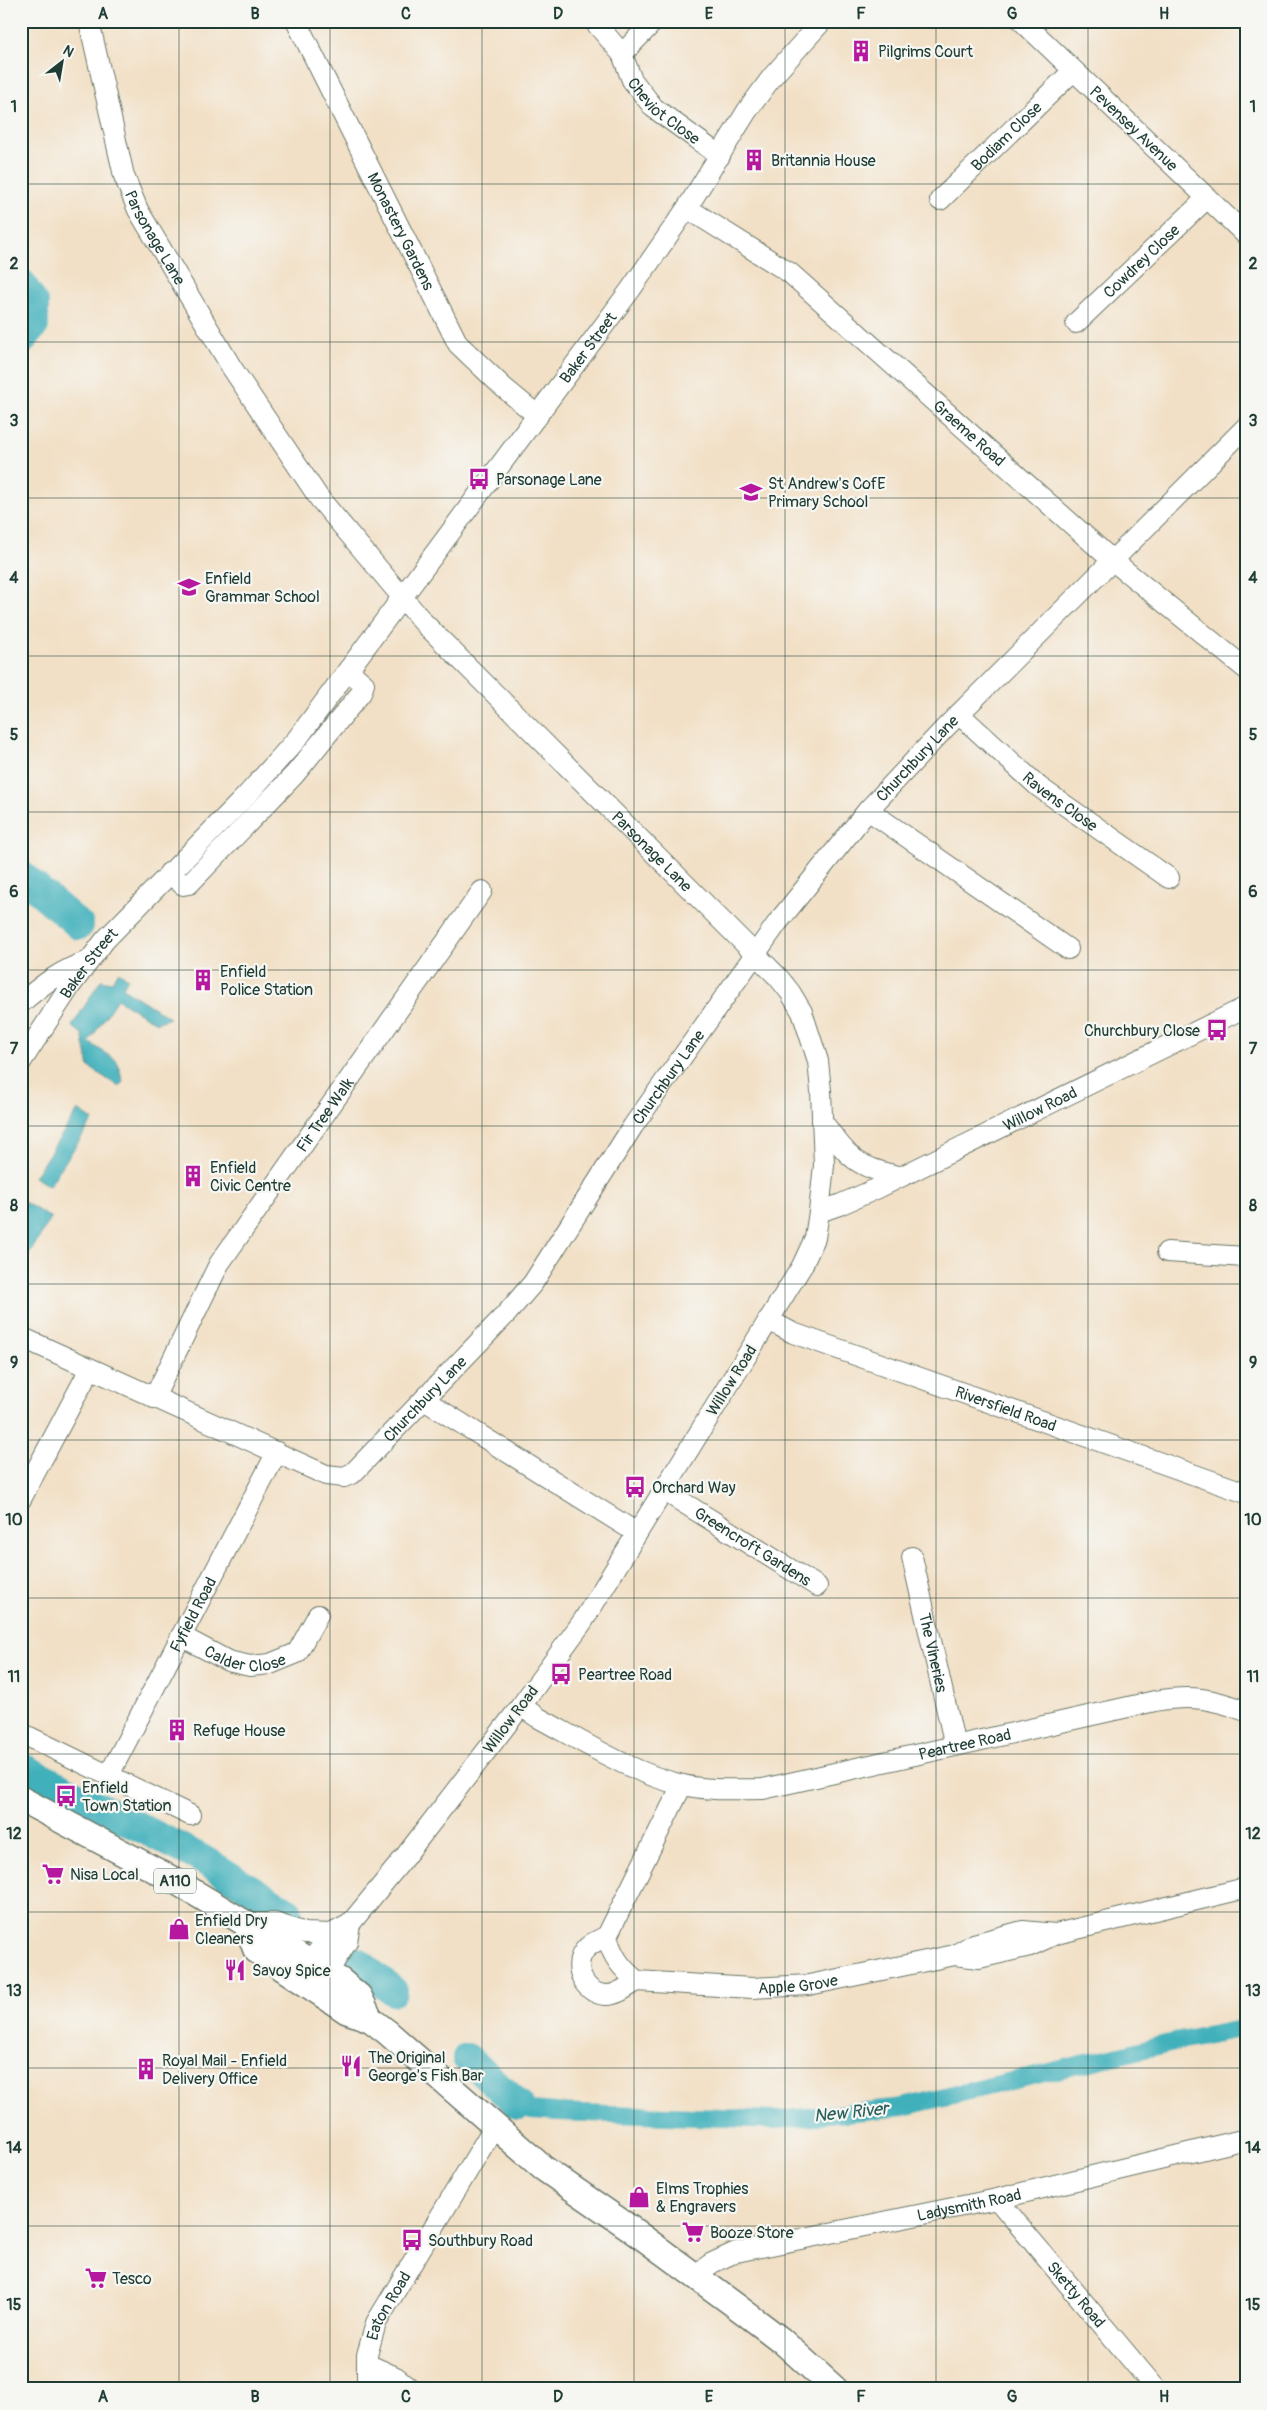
<svg xmlns="http://www.w3.org/2000/svg" width="1267" height="2410" font-family="Pangolin,sans-serif">
<style>
.water{fill:#41b0bb;stroke:#307678}
.lines{fill:none;stroke-linecap:round;stroke-linejoin:round}
.canal{stroke:#41b0bb;stroke-width:18}
.river{stroke:#41b0bb;stroke-width:30}
.minor-casing{stroke:#697667;stroke-width:22}
.major-casing{stroke:#697667;stroke-width:28}
.minor{stroke:#fff;stroke-width:20}
.major{stroke:#fff;stroke-width:25}
.grid{fill:none;stroke:#1f3d34;stroke-width:1;stroke-opacity:0.55}
.labels{text-anchor:middle;stroke-width:4.5;stroke-linejoin:round;paint-order:stroke}
.shield{fill:#f6f6f2;stroke:#60746d;stroke-width:1}
.shield-label{font-size:15px;font-weight:bold;fill:#1f3d34}
.poi-label{font-size:16px;fill:#1f3d34;stroke:#f6f6f2;text-anchor:start}
.street-label{font-size:16px;fill:#1f3d34;stroke:#f6f6f2}
.water-label{font-size:18px;font-style:italic;fill:#29605c;stroke:#f6f6f2}
.neatline{fill:none;stroke:#1f3d34;stroke-width:2}
.grid-label{font-size:16px;text-anchor:middle;font-weight:bold;fill:#1f3d34}
</style>
<rect width="100%" height="100%" fill="#f6f6f2"/>
<filter id="ink" filterUnits="userSpaceOnUse"><feTurbulence type="fractalNoise" baseFrequency=".02" numOctaves="2"/><feDisplacementMap in="SourceGraphic" scale="10" xChannelSelector="R" yChannelSelector="G"/><feConvolveMatrix kernelMatrix="1 2 1 2 8 2 1 2 1" color-interpolation-filters="sRGB"/></filter>
<filter id="wash" filterUnits="userSpaceOnUse"><feTurbulence type="fractalNoise" baseFrequency=".0096" numOctaves="4" result="noise"/><feDisplacementMap in="SourceGraphic" scale="20" xChannelSelector="R" yChannelSelector="G"/><feGaussianBlur stdDeviation="1.12" result="paint"/><feColorMatrix in="noise" values="0 0 0 0 0 0 0 0 0 0 0 0 0 0 0 0 0 1.4 0 .05"/><feComposite in="paint" operator="in"/></filter>
<g filter="url(#wash)">
<rect width="100%" height="100%" fill="#f2e0c6"/>
<g class="water">
<path d="M118,972L128,978L123,988L170,1018L156,1023L117,999L89,1042L117,1061L123,1081L119,1087L89,1067L82,1034L72,1026L101,980L112,982Z"/>
<path d="M78,1110L93,1120L49,1186L34,1177Z"/>
<path d="M21,1200L51,1218L21,1268Z"/>
</g>
<g class="lines">
<path class="canal" d="M519,2105L531,2110L556,2112L778,2120L903,2107L1174,2042L1246,2028"/>
<g class="river">
<path d="M21,283L34,304V325L21,341"/>
<path d="M21,875L79,925"/>
<path d="M21,1767L200,1858L288,1912"/>
<path d="M358,1962L393,1991"/>
<path d="M467,2058L519,2105"/>
</g>
</g>
</g>
<g filter="url(#ink)">
<g class="lines">
<g class="minor-casing">
<g id="minor">
<path id="s1" d="M89,21L124,176L138,210L232,368L319,498L423,622L778,977L790,992L802,1012L818,1061L821,1091L824,1165L819,1212L815,1238L802,1266L583,1621L521,1706L400,1863L350,1924L331,1934L301,1974"/>
<path id="s2" d="M296,21L458,344L503,387L538,416"/>
<path id="s3" d="M594,21L622,54L632,80L654,108L720,156"/>
<path id="s4" d="M1022,21L1246,235"/>
<path d="M622,54L654,21"/>
<path id="s5" d="M940,200L1073,71"/>
<path id="s6" d="M687,208L790,273L1112,560L1246,669"/>
<path id="s7" d="M1076,323L1207,198"/>
<path id="s8" d="M959,714L1039,787L1169,878"/>
<path d="M868,810L1068,949"/>
<path d="M169,873L183,885L189,884L295,774L361,693L364,684L348,670"/>
<path d="M21,1003C42,985 62,969 89,961"/>
<path id="s9" d="M21,1062L71,985L105,940L247,795L297,739L631,289L687,208L747,111L772,77L822,21"/>
<path d="M822,1121C848,1156 854,1167 898,1176"/>
<path id="s10" d="M819,1212L839,1205L876,1189L1246,1007"/>
<path d="M1167,1252L1246,1257"/>
<path id="s11" d="M768,1320L793,1333L1246,1493"/>
<path id="s12" d="M21,1337L326,1475L344,1477L353,1473L508,1312L533,1283L633,1126L778,922L868,810L945,728L1246,427"/>
<path id="s13" d="M154,1398L219,1264L482,891"/>
<path d="M424,1400L637,1533"/>
<path id="s14" d="M663,1490L817,1586"/>
<path d="M21,1499L90,1369"/>
<path id="s15" d="M912,1557L955,1746"/>
<path id="s16" d="M181,1636L228,1661L250,1666L270,1664L297,1653L318,1615"/>
<path id="s17" d="M521,1706L537,1717C580,1740 635,1775 683,1785C709,1791 736,1789 763,1789L1155,1701C1193,1695 1210,1698 1246,1711"/>
<path d="M21,1733L190,1815"/>
<path id="s18" d="M109,1775L277,1452"/>
<path id="s19" d="M682,1785L607,1936C612,1956 621,1968 637,1981L752,1988L809,1985L955,1955L974,1944L1023,1931L1056,1934"/>
<path d="M246,1923H275L305,1933L331,1934"/>
<path d="M607,1936C599,1940 590,1943 584,1951C572,1968 584,1993 605,1995C617,1996 628,1986 637,1981"/>
<path d="M955,1955L979,1958L1030,1946L1056,1934L1246,1888"/>
<path d="M319,1986L347,1942L350,1924"/>
<path id="s20" d="M997,2199L1156,2389"/>
<path id="s21" d="M695,2275L712,2263L736,2252L997,2199L1246,2139"/>
<path d="M367,2364L396,2377L411,2389"/>
<path id="s22" d="M367,2389V2355L376,2323L494,2127"/>
</g>
</g>
<g class="major-casing">
<g id="major">
<path d="M21,1799L172,1879L341,1981L359,1996L370,2019"/>
<path d="M246,1923L256,1950L347,2011L370,2019L387,2032L543,2168L630,2228L732,2303L781,2340L835,2389"/>
</g>
</g>
<use href="#minor" class="minor"/>
<use href="#major" class="major"/>
</g>
</g>
<path class="grid" d="M179,21V2389M330,21V2389M482,21V2389M634,21V2389M785,21V2389M936,21V2389M1088,21V2389M21,184H1246M21,342H1246M21,498H1246M21,656H1246M21,812H1246M21,970H1246M21,1126H1246M21,1284H1246M21,1440H1246M21,1598H1246M21,1754H1246M21,1912H1246M21,2068H1246M21,2226H1246"/>
<defs>
<g id="building-bare" transform="scale(1.725)"><path d="M-4-6H4V6H1V3H-1V6H-4ZM-2.5-4.3h1.7v1.8h-1.7ZM.8-4.3h1.7v1.8H.8ZM-2.5-1h1.7V.8h-1.7ZM.8-1h1.7V.8H.8Z" fill="#b5179e" stroke="#f6f6f2" stroke-width="2.5" paint-order="stroke"/></g>
<g id="bus-bare" transform="scale(1.725)"><path d="M-5-6H5V4H4V6H2V4H-2V6H-4V4H-5ZM-3.5-4V0h7V-4ZM-3.5 1.2v1.5H-2V1.2ZM2 1.2v1.5H3.5V1.2Z" fill="#b5179e" stroke="#f6f6f2" stroke-width="2.5" paint-order="stroke"/></g>
<g id="school-bare" transform="scale(1.725)"><path d="M0-5L7-2L0 1L-7-2ZM-4 1L0 2.5L4 1V4Q0 6-4 4Z" fill="#b5179e" stroke="#f6f6f2" stroke-width="2.5" paint-order="stroke"/></g>
<g id="supermarket-bare" transform="scale(1.725)"><path d="M-6-5.5h2.5l.6 2H6L4.5 2H-2.5L-4.4-4H-6ZM-1.5 3.2a1.3 1.3 0 1 0 .1 0ZM3 3.2a1.3 1.3 0 1 0 .1 0Z" fill="#b5179e" stroke="#f6f6f2" stroke-width="2.5" paint-order="stroke"/></g>
<g id="shop-bare" transform="scale(1.725)"><path d="M-5-2.5h2.3a2.7 3.5 0 0 1 5.4 0H5L5.5 6h-11ZM-1.5-2.5h3a1.5 2.3 0 0 0-3 0Z" fill="#b5179e" stroke="#f6f6f2" stroke-width="2.5" paint-order="stroke"/></g>
<g id="restaurant-bare" transform="scale(1.725)"><path d="M-5-6h1v4h1v-4h1v4h1v-4h1v5L-1.5 .5V6h-2V.5L-5-1ZM5-6V6H3V1.5H1.5Q1.5-4 5-6Z" fill="#b5179e" stroke="#f6f6f2" stroke-width="2.5" paint-order="stroke"/></g>
</defs>
<g fill-rule="evenodd">
<use href="#building-bare" x="861" y="51"/>
<use href="#building-bare" x="754" y="160"/>
<use href="#bus-bare" x="479" y="479"/>
<use href="#school-bare" x="751" y="492"/>
<use href="#school-bare" x="189" y="587"/>
<use href="#building-bare" x="203" y="980"/>
<use href="#bus-bare" x="1217" y="1030"/>
<use href="#building-bare" x="193" y="1176"/>
<use href="#bus-bare" x="635" y="1487"/>
<use href="#bus-bare" x="561" y="1674"/>
<use href="#building-bare" x="177" y="1730"/>
<use href="#bus-bare" x="66" y="1796"/>
<use href="#supermarket-bare" x="53" y="1874"/>
<use href="#shop-bare" x="179" y="1929"/>
<use href="#restaurant-bare" x="235" y="1970"/>
<use href="#restaurant-bare" x="351" y="2066"/>
<use href="#building-bare" x="146" y="2069"/>
<use href="#shop-bare" x="639" y="2197"/>
<use href="#supermarket-bare" x="693" y="2232"/>
<use href="#bus-bare" x="412" y="2240"/>
<use href="#supermarket-bare" x="96" y="2278"/>
</g>
<g class="labels">
<rect class="shield" x="154" y="1868.5" width="42" height="25" rx="4"/>
<g class="shield-label">
<text x="175" y="1886">A110</text>
</g>
<g class="poi-label">
<text x="878" y="57">Pilgrims Court</text>
<text x="771" y="166">Britannia House</text>
<text x="496" y="485">Parsonage Lane</text>
<text x="768" y="489">St Andrew's CofE<tspan x="768" dy="18">Primary School</tspan></text>
<text x="205" y="584">Enfield<tspan x="205" dy="18">Grammar School</tspan></text>
<text x="220" y="977">Enfield<tspan x="220" dy="18">Police Station</tspan></text>
<text x="1200" y="1036" text-anchor="end">Churchbury Close</text>
<text x="210" y="1173">Enfield<tspan x="210" dy="18">Civic Centre</tspan></text>
<text x="652" y="1493">Orchard Way</text>
<text x="578" y="1680">Peartree Road</text>
<text x="193" y="1736">Refuge House</text>
<text x="82" y="1793">Enfield<tspan x="82" dy="18">Town Station</tspan></text>
<text x="70" y="1880">Nisa Local</text>
<text x="195" y="1926">Enfield Dry<tspan x="195" dy="18">Cleaners</tspan></text>
<text x="252" y="1976">Savoy Spice</text>
<text x="368" y="2063">The Original<tspan x="368" dy="18">George's Fish Bar</tspan></text>
<text x="162" y="2066">Royal Mail - Enfield<tspan x="162" dy="18">Delivery Office</tspan></text>
<text x="656" y="2194">Elms Trophies<tspan x="656" dy="18">&amp; Engravers</tspan></text>
<text x="710" y="2238">Booze Store</text>
<text x="428" y="2246">Southbury Road</text>
<text x="112" y="2284">Tesco</text>
</g>
<g class="street-label">
<text dy="6" stroke="none"><textPath href="#s3" startOffset="116">Cheviot Close</textPath></text>
<text dy="6" stroke="none"><textPath href="#s4" startOffset="155">Pevensey Avenue</textPath></text>
<text dy="6" stroke="none"><textPath href="#s5" startOffset="92">Bodiam Close</textPath></text>
<text dy="6" stroke="none"><textPath href="#s2" startOffset="235">Monastery Gardens</textPath></text>
<text dy="6" stroke="none"><textPath href="#s1" startOffset="228">Parsonage Lane</textPath></text>
<text dy="6" stroke="none"><textPath href="#s7" startOffset="90">Cowdrey Close</textPath></text>
<text dy="6" stroke="none"><textPath href="#s9" startOffset="914">Baker Street</textPath></text>
<text dy="6" stroke="none"><textPath href="#s6" startOffset="362">Graeme Road</textPath></text>
<text dy="6" stroke="none"><textPath href="#s12" startOffset="1276">Churchbury Lane</textPath></text>
<text dy="6" stroke="none"><textPath href="#s8" startOffset="134">Ravens Close</textPath></text>
<text dy="6" stroke="none"><textPath href="#s1" startOffset="1022">Parsonage Lane</textPath></text>
<text dy="6" stroke="none"><textPath href="#s9" startOffset="120">Baker Street</textPath></text>
<text dy="6" stroke="none"><textPath href="#s12" startOffset="871">Churchbury Lane</textPath></text>
<text dy="6" stroke="none"><textPath href="#s10" startOffset="244">Willow Road</textPath></text>
<text dy="6" stroke="none"><textPath href="#s13" startOffset="332">Fir Tree Walk</textPath></text>
<text transform="translate(731 1380) rotate(-58)" y="6">Willow Road</text>
<text dy="6" stroke="none"><textPath href="#s12" startOffset="466">Churchbury Lane</textPath></text>
<text dy="6" stroke="none"><textPath href="#s11" startOffset="254">Riversfield Road</textPath></text>
<text dy="6" stroke="none"><textPath href="#s14" startOffset="106">Greencroft Gardens</textPath></text>
<text dy="6" stroke="none"><textPath href="#s18" startOffset="181">Fyfield Road</textPath></text>
<text dy="6" stroke="none"><textPath href="#s16" startOffset="70">Calder Close</textPath></text>
<text dy="6" stroke="none"><textPath href="#s15" startOffset="98">The Vineries</textPath></text>
<text transform="translate(510 1719) rotate(-53)" y="6">Willow Road</text>
<text dy="6" stroke="none"><textPath href="#s17" startOffset="468">Peartree Road</textPath></text>
<text dy="6" stroke="none"><textPath href="#s19" startOffset="385">Apple Grove</textPath></text>
<text dy="6" stroke="none"><textPath href="#s21" startOffset="285">Ladysmith Road</textPath></text>
<text dy="6" stroke="none"><textPath href="#s20" startOffset="124">Sketty Road</textPath></text>
<text dy="6" stroke="none"><textPath href="#s22" startOffset="88">Eaton Road</textPath></text>
</g>
<g class="water-label">
<text transform="translate(851 2112) rotate(-6)" y="6">New River</text>
</g>
</g>
<rect width="1267" height="2410" fill="none" stroke="#f6f6f2" stroke-width="55"/>
<g transform="translate(62 62) rotate(31)" stroke="#f6f6f2" stroke-width="4" paint-order="stroke">
<path d="M0-4L9 19L0 12L-9 19Z" fill="#1f3d34"/>
<text y="-8" font-size="14" font-weight="bold" text-anchor="middle" fill="#1f3d34">N</text>
</g>
<rect x="28" y="28" width="1212" height="2354" class="neatline"/>
<g class="grid-label">
<text x="103" y="19">A</text>
<text x="255" y="19">B</text>
<text x="406" y="19">C</text>
<text x="558" y="19">D</text>
<text x="709" y="19">E</text>
<text x="861" y="19">F</text>
<text x="1012" y="19">G</text>
<text x="1164" y="19">H</text>
<text x="14" y="112">1</text>
<text x="1253" y="112">1</text>
<text x="14" y="269">2</text>
<text x="1253" y="269">2</text>
<text x="14" y="426">3</text>
<text x="1253" y="426">3</text>
<text x="14" y="583">4</text>
<text x="1253" y="583">4</text>
<text x="14" y="740">5</text>
<text x="1253" y="740">5</text>
<text x="14" y="897">6</text>
<text x="1253" y="897">6</text>
<text x="14" y="1054">7</text>
<text x="1253" y="1054">7</text>
<text x="14" y="1211">8</text>
<text x="1253" y="1211">8</text>
<text x="14" y="1368">9</text>
<text x="1253" y="1368">9</text>
<text x="14" y="1525">10</text>
<text x="1253" y="1525">10</text>
<text x="14" y="1682">11</text>
<text x="1253" y="1682">11</text>
<text x="14" y="1839">12</text>
<text x="1253" y="1839">12</text>
<text x="14" y="1996">13</text>
<text x="1253" y="1996">13</text>
<text x="14" y="2153">14</text>
<text x="1253" y="2153">14</text>
<text x="14" y="2310">15</text>
<text x="1253" y="2310">15</text>
<text x="103" y="2402">A</text>
<text x="255" y="2402">B</text>
<text x="406" y="2402">C</text>
<text x="558" y="2402">D</text>
<text x="709" y="2402">E</text>
<text x="861" y="2402">F</text>
<text x="1012" y="2402">G</text>
<text x="1164" y="2402">H</text>
</g>
</svg>
